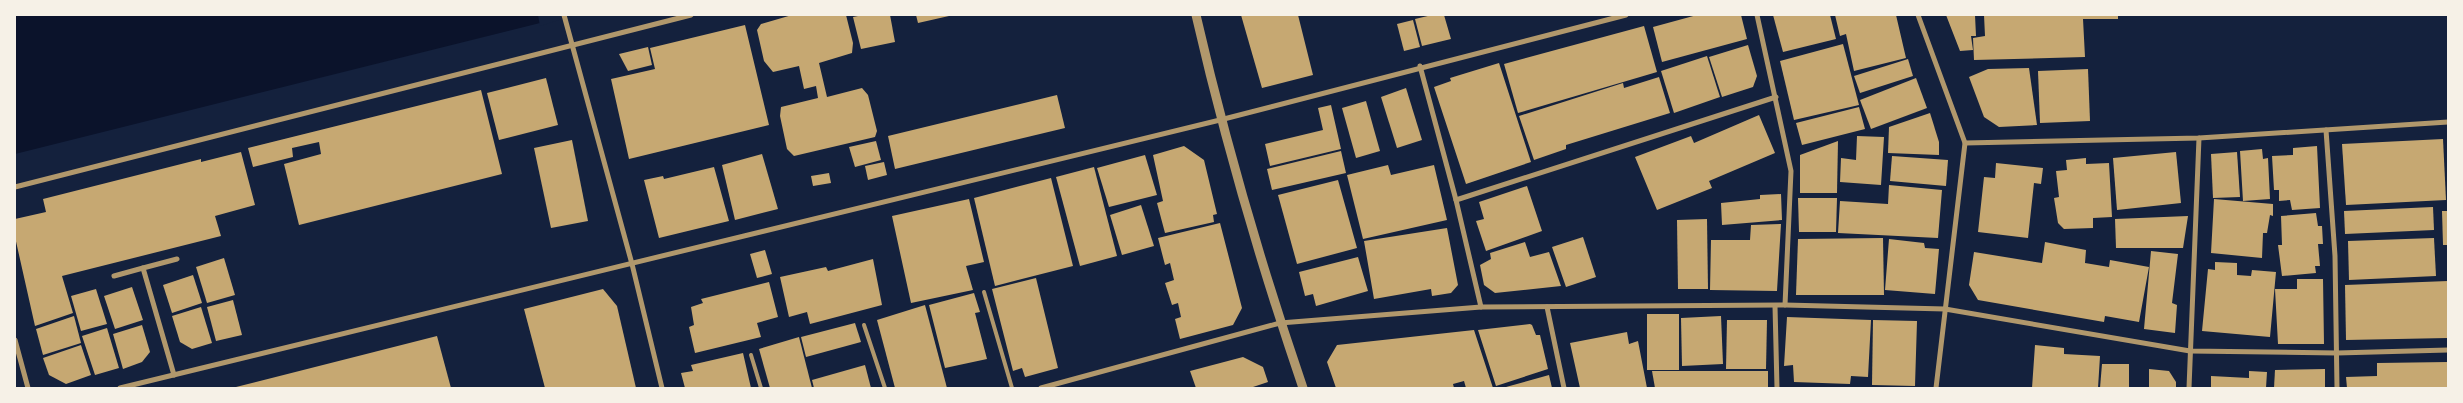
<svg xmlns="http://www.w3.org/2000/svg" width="2463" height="403" font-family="'Alegreya Sans',sans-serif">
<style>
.water{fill:#0b132b}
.pier{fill:#14213d}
.building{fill:#c6a872}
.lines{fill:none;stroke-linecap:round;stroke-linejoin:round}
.service{stroke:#b1986c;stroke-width:4}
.minor{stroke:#b1986c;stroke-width:5}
.tertiary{stroke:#b1986c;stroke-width:9}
</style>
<rect width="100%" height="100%" fill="#14213d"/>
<path class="water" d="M15,15H572L15,154Z"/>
<path class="pier" d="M538,15H575L540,26Z"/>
<g class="building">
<path d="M792,15H846L853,43L852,53L819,63L827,97L862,88L868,95L877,131L875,137L794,156L787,149L780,116L781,107L818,98L816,86L804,89L799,66L773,72L764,61L757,30L761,24Z"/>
<path d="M863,15H890L895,42L861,49L853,17Z"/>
<path d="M916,15H949V16L918,23Z"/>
<path d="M1241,15H1298L1313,75L1262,88Z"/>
<path d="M1432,15H1444L1451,39L1422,46L1415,19Z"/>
<path d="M1697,15H1741L1747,39L1662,62L1653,27Z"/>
<path d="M1773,15H1830L1836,39L1783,52Z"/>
<path d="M1835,15H1896L1906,58L1854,71L1846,34L1840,36Z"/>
<path d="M1946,15H1975L1976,36H1971L1973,50L1960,51Z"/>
<path d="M1984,15H2118V19H2083L2085,57L1974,60L1973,38L1985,36Z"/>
<path d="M1413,20L1420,47L1404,51L1397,24Z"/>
<path d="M745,25L769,125L629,159L611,79L655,69L650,48Z"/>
<path d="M1644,26L1657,72L1518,113L1504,64Z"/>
<path d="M1843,44L1859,105L1794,120L1780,61Z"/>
<path d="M1748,45L1757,76L1753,87L1722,97L1709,57Z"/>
<path d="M648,47L652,65L628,71L619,54Z"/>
<path d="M1707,56L1720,97L1674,113L1661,71Z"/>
<path d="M1908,59L1913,76L1860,93L1854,76Z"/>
<path d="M1499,63L1531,162L1466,184L1434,87L1451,81L1450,78Z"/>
<path d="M2029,68L2037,125L1999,127L1984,117L1969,77L1988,69Z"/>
<path d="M2088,69L2090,121L2040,123L2038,71Z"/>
<path d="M1659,77L1670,113L1566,145V149L1534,160L1519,116L1623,83L1624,88Z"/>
<path d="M546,78L558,125L499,140L487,93Z"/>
<path d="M1916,78L1927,108L1871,129L1860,100Z"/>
<path d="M1406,88L1422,140L1397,148L1381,97Z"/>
<path d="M481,90L502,174L299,225L284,164L321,154L319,142L292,148L293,157L253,167L248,148Z"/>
<path d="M1057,95L1065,128L895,169L888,136Z"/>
<path d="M1366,101L1380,151L1356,158L1342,108Z"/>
<path d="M1331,105L1341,149L1270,166L1265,144L1323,130L1318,108Z"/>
<path d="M1859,107L1865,129L1802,145L1796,123Z"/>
<path d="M1930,113L1939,142V155L1888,153L1889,127Z"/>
<path d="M1759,115L1775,153L1709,181L1712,188L1657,210L1635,157L1691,136L1694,143Z"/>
<path d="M1857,136L1884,137L1881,185L1840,182L1841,158L1856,160Z"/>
<path d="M2443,139L2446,200L2346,205L2342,144Z"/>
<path d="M572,140L588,221L551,228L534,148Z"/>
<path d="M876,141L881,160L855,167L849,147Z"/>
<path d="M1838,141L1837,193H1800V155Z"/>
<path d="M1184,146L1204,160L1217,214L1213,215L1214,222L1165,233L1157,203L1163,201L1153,155Z"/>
<path d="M2317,146L2320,208L2292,210L2290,200L2279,201V190H2274L2272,156L2293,155V148Z"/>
<path d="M2262,149L2263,159L2268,158L2270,199L2243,201L2240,151Z"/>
<path d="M1341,151L1346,173L1272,190L1267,169Z"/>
<path d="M241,152L255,205L215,216L221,236L62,276L73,313L35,326L15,237V219L46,212L43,199L201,159V162Z"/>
<path d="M2176,152L2181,203L2117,210L2113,158Z"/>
<path d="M2237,152L2240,197L2213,198L2211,154Z"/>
<path d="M762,154L778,209L735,220L722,165Z"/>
<path d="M1145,155L1157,195L1109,207L1097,168Z"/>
<path d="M1892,156L1948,160L1946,186L1890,181Z"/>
<path d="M2086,158V164L2109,163L2112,217L2093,218V228L2064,229L2058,223L2054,198L2059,197L2056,171L2067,170L2066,160Z"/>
<path d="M884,162L887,175L868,180L865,166Z"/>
<path d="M1996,163L2043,168L2041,184L2034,183L2028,238L1978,232L1984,177L1995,178Z"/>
<path d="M1388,165L1391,175L1434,165L1447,220L1363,239L1347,175Z"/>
<path d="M714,167L729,221L659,238L644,180L663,176L664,179Z"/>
<path d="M1094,167L1117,256L1080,266L1056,177Z"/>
<path d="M829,173L831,183L813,186L811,176Z"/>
<path d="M1051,178L1073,266L995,286L974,198Z"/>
<path d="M1338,180L1357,248L1297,264L1278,195Z"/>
<path d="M1889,185L1942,190L1938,238L1838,233L1840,201L1888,204Z"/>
<path d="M1527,186L1542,231L1486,251L1476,221L1484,219L1479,202Z"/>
<path d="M1781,194L1782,220L1722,225L1721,203L1760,199V195Z"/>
<path d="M1798,198H1837L1836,232H1799Z"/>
<path d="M969,199L984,262L966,266L973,290L911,303L892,216Z"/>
<path d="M2214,199L2273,204V216L2270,215L2267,233H2263L2262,258L2211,253Z"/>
<path d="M1141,205L1154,246L1122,255L1110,215Z"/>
<path d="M2433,207L2434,230L2345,234L2344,211Z"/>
<path d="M2442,211H2448V245H2443Z"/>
<path d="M2316,213L2318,226H2322L2323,244H2318L2320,266H2315L2316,273L2282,276L2278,245H2282L2281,216Z"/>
<path d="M2188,216L2183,248H2116L2115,219Z"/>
<path d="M1707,219L1708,289H1678L1677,220Z"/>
<path d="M1220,223L1242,308L1233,325L1180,339L1175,319L1181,317L1178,303L1172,305L1165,283L1174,280L1170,263L1165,265L1158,238Z"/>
<path d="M1781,224L1777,291L1710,290L1711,240H1750L1751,225Z"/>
<path d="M1447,228L1458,285L1451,293L1432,296L1431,289L1374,299L1364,241Z"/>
<path d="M1583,237L1596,277L1566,287L1552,247Z"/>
<path d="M1883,238L1884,295H1796L1798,239Z"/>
<path d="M2434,238L2436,276L2349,280L2348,241Z"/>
<path d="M1889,239L1924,243L1925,248L1939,249L1935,294L1885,290Z"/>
<path d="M1525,242L1530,257L1549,252L1561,286L1495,293L1484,285L1480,265L1491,259L1490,253Z"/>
<path d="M2045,242L2086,250L2085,263L2109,267L2110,260L2149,267L2139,322L2105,316L2104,322L1978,300L1969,285L1974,252L2042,263Z"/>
<path d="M765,250L772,274L757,278L750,254Z"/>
<path d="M2151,251L2178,254L2172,303L2177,305L2175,333L2144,329Z"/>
<path d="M1358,257L1368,291L1316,306L1313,294L1305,296L1299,272Z"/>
<path d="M224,258L235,295L207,303L196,267Z"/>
<path d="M873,259L882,305L810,324L807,312L789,317L780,277L826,267L828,271Z"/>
<path d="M2215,262L2237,263V275L2251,276L2252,270L2276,272L2270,337L2202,331L2208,269L2215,270Z"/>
<path d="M193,275L202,303L172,313L163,285Z"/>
<path d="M1036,278L1058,368L1025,377L1022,368L1013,371L992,289Z"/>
<path d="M2297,279H2323L2324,344H2278L2275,289H2297Z"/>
<path d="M2448,281V338L2346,340L2345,285Z"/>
<path d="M769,282L778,317L757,323L761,337L695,353L689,327L694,325L691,307L703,303L701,299Z"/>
<path d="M132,287L143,320L115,329L104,296Z"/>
<path d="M96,289L107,324L81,331L71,296Z"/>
<path d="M603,289L617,306L636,388H545L524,309Z"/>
<path d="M974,293L980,312L975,313L987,359L945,368L929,305Z"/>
<path d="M233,300L242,335L216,341L207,307Z"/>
<path d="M925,305L947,388H895L877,320Z"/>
<path d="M201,307L212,343L192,349L180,342L172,316Z"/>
<rect x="1647" y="314" width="32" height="56"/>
<path d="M74,316L81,343L43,355L36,329Z"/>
<path d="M1721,316L1723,364L1682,366L1681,318Z"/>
<path d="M1787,317L1871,320L1868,377L1851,376L1850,384L1794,382L1793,365L1784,366Z"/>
<path d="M1727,320H1767L1766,369H1726Z"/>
<path d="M1873,320L1917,321L1915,386L1872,385Z"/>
<path d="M855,323L861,342L806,357L801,337Z"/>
<path d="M1530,324L1532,325L1536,335H1540L1548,369L1496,386L1478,330Z"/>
<path d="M142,325L150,352L142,362L123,369L113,334Z"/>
<path d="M107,328L119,368L95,375L82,336Z"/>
<path d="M1474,330L1493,388H1466L1464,381L1453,384L1454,388H1336L1327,362L1337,345Z"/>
<path d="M1627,332L1629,344L1638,341L1647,388H1580L1570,343Z"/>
<path d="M437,336L451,388H236V387Z"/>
<path d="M799,337L812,388H770L759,349Z"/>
<path d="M81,345L91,375L66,384L49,375L43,358Z"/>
<path d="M2035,345L2064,348V354L2100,356L2098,388H2032Z"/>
<path d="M743,353L751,388H685L681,373L693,371L691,365Z"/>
<path d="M1243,357L1263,367L1268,382L1250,388H1196L1190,371Z"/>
<path d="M2448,362V388H2347L2346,377L2377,376V363Z"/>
<path d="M2102,364H2129V388H2100Z"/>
<path d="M865,365L871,388H814L812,380Z"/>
<path d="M2149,369L2169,371L2176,382V388H2149Z"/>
<path d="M2325,369V388H2274L2275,370Z"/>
<path d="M1652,371H1768V388H1655Z"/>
<path d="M2249,371L2267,372L2266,388H2211V376L2249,378Z"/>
<path d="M1549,375L1552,388H1506V387Z"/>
</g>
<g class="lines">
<g class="service">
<path d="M984,292L1012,388"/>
<path d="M864,325L885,388"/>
<path d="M751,355L761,388"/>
</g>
<g class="minor">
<path d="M564,15L632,264L662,388"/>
<path d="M1757,15L1791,171L1785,305"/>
<path d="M1918,15L1965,143L1936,388"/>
<path d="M1420,66L1456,200L1481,307"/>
<path d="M2326,130L2335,256L2337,388"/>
<path d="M1965,143L2199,138L2448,122"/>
<path d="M15,187L691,15"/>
<path d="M1456,200L1776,97"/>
<path d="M143,268L177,259"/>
<path d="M114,276L143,268L174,375"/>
<path d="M1775,306L1777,388"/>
<path d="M1547,307L1564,388"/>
<path d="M15,340L28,388"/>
<path d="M120,388L1220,120L1626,15"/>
<path d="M1041,388L1280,323L1481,307L1785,305L1945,309L2190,351L2337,353L2448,350"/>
<path d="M2189,388L2199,138"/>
</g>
<path class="tertiary" d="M1196,15C1225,141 1261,265 1303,388"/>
</g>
<rect width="2463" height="403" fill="none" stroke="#f6f1e7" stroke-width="32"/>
</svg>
